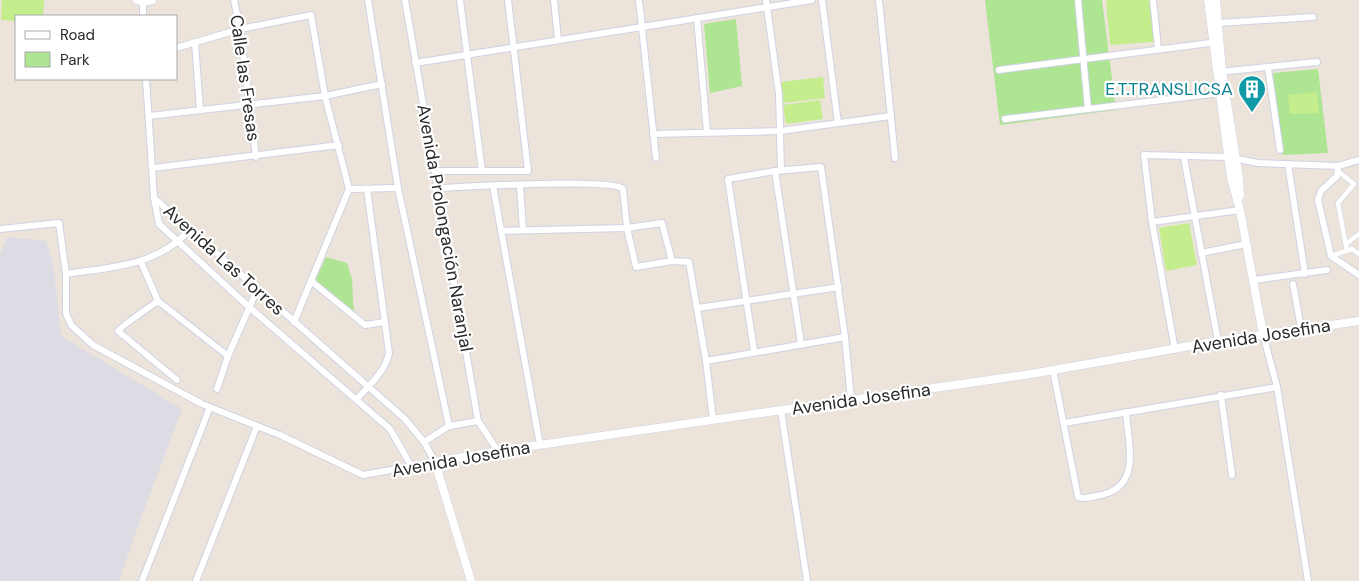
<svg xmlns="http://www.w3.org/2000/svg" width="1359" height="581" font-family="'DM Sans',sans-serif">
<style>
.industrial{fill:#dddbe4}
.green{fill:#aee593}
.pitch{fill:#c4ed8e}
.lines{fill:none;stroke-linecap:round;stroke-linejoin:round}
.pedestrian-casing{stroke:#cfd2e3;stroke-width:5.5}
.minor-casing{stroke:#cfd2e3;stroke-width:8}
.tertiary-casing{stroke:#cfd2e3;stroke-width:9}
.pedestrian{stroke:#fff;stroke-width:4.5}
.minor{stroke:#fff;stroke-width:6}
.tertiary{stroke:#fff;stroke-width:8}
.labels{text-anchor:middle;stroke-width:4.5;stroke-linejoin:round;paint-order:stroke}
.street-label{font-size:18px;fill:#292929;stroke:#fff}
.culture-label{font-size:18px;fill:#0d838f;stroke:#fff;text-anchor:end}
</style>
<rect width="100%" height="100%" fill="#ece4da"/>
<path class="industrial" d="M7,237L46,241L53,262L61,336L182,409L136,531L119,581H0V255Z"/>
<g class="green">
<path d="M985,0H1102L1116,110L1000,125Z"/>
<path d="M736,19L742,86L710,93L704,24Z"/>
<path d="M1318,69L1328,153L1283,155L1273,73Z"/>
<path d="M326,257L347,263L352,279L354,315L315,281Z"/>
</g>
<g class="pitch">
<path d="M2,0H44L43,16H16V21L1,20Z"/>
<path d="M1106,0H1150L1154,42L1110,45Z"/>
<path d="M823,77L825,98L783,103L781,82Z"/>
<path d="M1317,92L1319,113L1290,114L1288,95Z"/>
<path d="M820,100L823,119L786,124L783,105Z"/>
<path d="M1189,223L1197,265L1166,271L1159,228Z"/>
</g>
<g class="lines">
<g class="pedestrian-casing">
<g id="pedestrian">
<path d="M1339,172L1354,184L1338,203L1347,251"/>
<path d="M1346,244L1359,234"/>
<path d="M1331,256L1352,249L1359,254"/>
</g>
</g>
<g class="minor-casing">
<g id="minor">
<path d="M234,0L240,29L256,157"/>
<path d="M368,0L398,188L449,426"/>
<path d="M405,0L478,421L498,451"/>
<path d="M460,0L482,171"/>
<path d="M554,0L558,39"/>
<path d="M639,0L656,158"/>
<path d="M766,0L779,94L781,170"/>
<path d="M822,0L838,123"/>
<path d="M879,0L895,158"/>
<path d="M1078,0L1088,109"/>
<path d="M1153,0L1158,48"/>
<path d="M143,2V16"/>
<path d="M697,18L707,132"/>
<path d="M1218,23L1313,17"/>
<path d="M195,42L200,110"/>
<path d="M176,48L240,29L311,15L325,96L349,189L398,188"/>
<path d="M415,63L812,0"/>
<path d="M1268,68L1280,150"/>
<path d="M999,70L1218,42"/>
<path d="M1219,72L1317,62"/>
<path d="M146,79L154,198L159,224L249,307L390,429L412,467"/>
<path d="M149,116L325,96L382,84"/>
<path d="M1005,119L1212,94L1224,90"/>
<path d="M653,134L780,131L891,116"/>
<path d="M1184,158L1218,341"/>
<path d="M1288,164L1305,274"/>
<path d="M1338,166L1337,176L1321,191L1318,200L1331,256L1359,275"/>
<path d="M153,168L339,145"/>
<path d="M435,171H528L508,0"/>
<path d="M775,171L801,344"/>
<path d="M493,186L540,445"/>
<path d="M520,186L523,230"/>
<path d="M439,188C463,187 613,178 623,189L627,228L662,223L672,261"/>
<path d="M1152,222L1240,210"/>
<path d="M0,229L59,223L66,274V313L71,325L93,345L202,404L280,435L363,475L435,462L424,442L405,419L154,198"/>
<path d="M501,231L627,228L636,267L672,261L689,262L706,361L713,420"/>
<path d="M1201,253L1246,244"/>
<path d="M141,262L158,301L228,356"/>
<path d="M66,274C111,267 159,266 190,229"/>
<path d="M1254,280L1327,270"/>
<path d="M311,281L365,325L385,322"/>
<path d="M1293,284L1301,328"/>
<path d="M158,301C151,306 120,327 118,331L177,380"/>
<path d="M698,308L839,287"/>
<path d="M294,322L349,189"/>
<path d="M1263,334L1277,387L1308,581"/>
<path d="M1175,350L1152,222L1144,155L1228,157L1258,163L1338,166L1359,160"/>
<path d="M754,351L728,179L775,171L821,167L845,337L851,400"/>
<path d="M706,361L845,337"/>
<path d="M1053,370L1078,497C1085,500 1093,496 1101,495C1142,486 1128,444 1126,412"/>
<path d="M217,389L228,356L257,290"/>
<path d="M1221,395L1232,475"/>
<path d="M357,399C369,385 386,371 389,353L367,189"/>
<path d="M781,410L807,581"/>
<path d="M1064,423L1277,387"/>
<path d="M424,442L449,426L478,421"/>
<path d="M142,581L210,407"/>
<path d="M196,581L257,426"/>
</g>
</g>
<g class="tertiary-casing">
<g id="tertiary">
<path d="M137,0L143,2L152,0"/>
<path d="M1208,0L1231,178L1240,210L1263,334"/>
<path d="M1216,0L1222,72L1239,178L1240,196"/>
<path d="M471,581L435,462L498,451L1031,374L1218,341L1359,321"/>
</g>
</g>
<use href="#pedestrian" class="pedestrian"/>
<use href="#minor" class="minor"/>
<use href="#tertiary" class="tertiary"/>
</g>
<defs>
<g id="building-pin" transform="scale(1.4375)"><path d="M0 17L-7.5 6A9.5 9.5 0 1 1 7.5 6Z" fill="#0f9aa8" stroke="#fff"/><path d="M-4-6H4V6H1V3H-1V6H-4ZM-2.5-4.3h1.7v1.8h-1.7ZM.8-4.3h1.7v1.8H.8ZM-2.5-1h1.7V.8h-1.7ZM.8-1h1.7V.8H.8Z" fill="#fff"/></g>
</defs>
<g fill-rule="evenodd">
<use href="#building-pin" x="1252" y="89"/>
</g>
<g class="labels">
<g class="street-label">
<text transform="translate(245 78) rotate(82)" y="6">Calle las Fresas</text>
<text transform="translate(445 228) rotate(80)" y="6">Avenida Prolongación Naranjal</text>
<text transform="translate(224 260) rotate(42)" y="6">Avenida Las Torres</text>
<text transform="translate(1261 336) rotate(-9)" y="6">Avenida Josefina</text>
<text transform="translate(861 399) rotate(-8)" y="6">Avenida Josefina</text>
<text transform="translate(461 459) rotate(-10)" y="6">Avenida Josefina</text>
</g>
<g class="culture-label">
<text x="1233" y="95">E.T.TRANSLICSA</text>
</g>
</g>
<rect x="15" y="15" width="162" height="65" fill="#ffffff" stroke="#a9a9a9"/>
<rect x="25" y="31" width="25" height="8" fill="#ffffff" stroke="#a9a9a9"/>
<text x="60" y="40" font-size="15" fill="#292929">Road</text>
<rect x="25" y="52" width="25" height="15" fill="#aee593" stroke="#a9a9a9"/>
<text x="60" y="65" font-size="15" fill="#292929">Park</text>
</svg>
